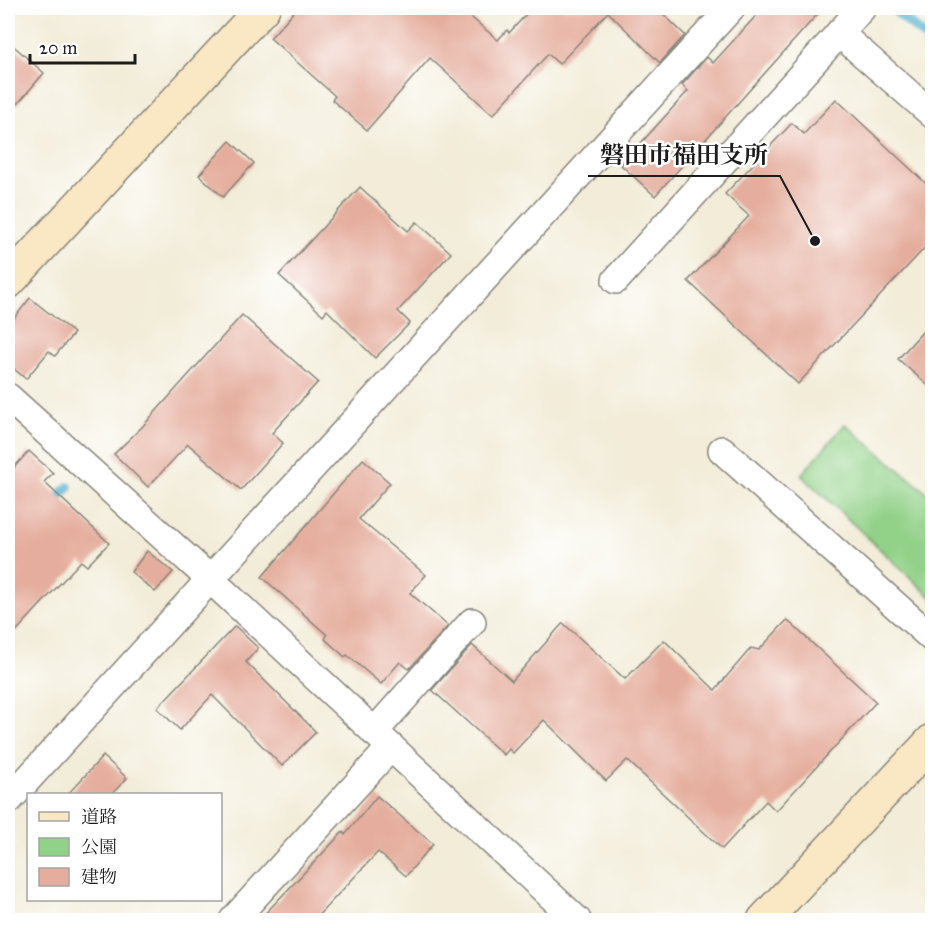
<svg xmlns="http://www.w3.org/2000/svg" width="940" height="928" font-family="'IM FELL Great Primer','Noto Serif JP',serif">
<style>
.green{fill:#92d188;stroke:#577652;stroke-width:1.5}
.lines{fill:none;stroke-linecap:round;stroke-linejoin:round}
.stream{stroke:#4faece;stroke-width:10}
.building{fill:#e5ad9d}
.street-casing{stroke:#87847a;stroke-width:30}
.secondary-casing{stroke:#87847a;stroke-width:36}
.street{stroke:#fff;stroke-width:27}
.secondary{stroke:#fae7c3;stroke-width:33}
.leader{fill:none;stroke:#1c1c1c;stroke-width:2}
.callout-dot{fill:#1c1c1c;stroke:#fff;stroke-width:2}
.callout-label{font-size:24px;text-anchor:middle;font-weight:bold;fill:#1c1c1c;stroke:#fff;stroke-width:5;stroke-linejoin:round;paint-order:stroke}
</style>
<rect width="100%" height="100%" fill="#fff"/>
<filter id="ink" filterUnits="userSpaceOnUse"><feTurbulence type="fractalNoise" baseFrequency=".0167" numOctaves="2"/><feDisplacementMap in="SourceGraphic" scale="12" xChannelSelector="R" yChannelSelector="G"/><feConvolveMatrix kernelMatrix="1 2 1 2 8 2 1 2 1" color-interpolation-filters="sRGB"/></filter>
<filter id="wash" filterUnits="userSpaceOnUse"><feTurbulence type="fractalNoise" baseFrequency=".008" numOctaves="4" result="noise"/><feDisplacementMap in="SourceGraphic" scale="24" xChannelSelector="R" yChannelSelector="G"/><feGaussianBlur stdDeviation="1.35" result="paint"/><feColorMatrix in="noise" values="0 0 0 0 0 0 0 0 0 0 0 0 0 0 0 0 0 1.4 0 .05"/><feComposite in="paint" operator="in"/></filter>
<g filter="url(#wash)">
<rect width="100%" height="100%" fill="#f2ecd8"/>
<path class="green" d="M845,424L932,497V598L801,475Z"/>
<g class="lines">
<g class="stream">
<path d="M892,8L932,43"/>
<path d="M51,506L68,487"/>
</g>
</g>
<g id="blocks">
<g class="building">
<path d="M297,8H460L498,40L507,30L509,33L532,8H657L685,35L660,63L608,12L559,64L548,54L493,115L430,58L367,130L332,100L335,96L270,38Z"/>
<path d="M763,8H823L655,196L621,165L688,91L682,85L707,57L713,63Z"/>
<path d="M8,41L44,73L8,115Z"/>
<path d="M836,99L933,190V239L798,384L688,281L749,216L725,194L792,123L804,134Z"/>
<path d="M230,141L254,163L223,197L199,175Z"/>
<path d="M360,187L408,231L417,222L451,253L398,311L410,323L375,358L327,310L323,315L279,275Z"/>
<path d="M30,298L74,333L55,356L49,351L26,379L8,364V326Z"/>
<path d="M242,315L318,382L272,433L283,443L241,490L188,444L148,487L114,454L142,427Z"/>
<path d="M933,320V390L898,359Z"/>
<path d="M29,451L53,473L44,482L109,543L87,566L81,561L8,640V474Z"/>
<path d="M363,459L390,483L359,519L426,575L410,593L448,626L409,669L400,662L381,684L347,655L345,657L325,639L327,635L262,577Z"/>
<path d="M147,551L173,572L155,592L131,572Z"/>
<path d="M787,620L876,702L776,811L766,801L722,849L627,760L606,781L544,720L513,753L509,749L504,755L432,690L472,645L512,681L563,623L625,679L664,640L715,690L751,648L759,650Z"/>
<path d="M235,626L258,648L246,662L316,732L282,766L212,695L180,730L157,708Z"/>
<path d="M103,756L127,778L111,795H67Z"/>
<path d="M377,796L433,844L406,876L378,852L313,921H258L343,832L345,835Z"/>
</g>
</g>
</g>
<g filter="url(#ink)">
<use href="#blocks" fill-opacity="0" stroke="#87847a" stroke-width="1.5"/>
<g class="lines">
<g class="street-casing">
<g id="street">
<path d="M839,33L932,114"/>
<path d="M616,280L862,8"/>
<path d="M8,397L210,579L577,920"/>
<path d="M722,450L932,638"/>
<path d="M374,732L472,622"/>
<path d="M8,801L731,8"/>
<path d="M233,920L391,747"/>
</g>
</g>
<g class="secondary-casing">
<g id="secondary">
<path d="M8,282L263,8"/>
<path d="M764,920L932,741"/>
</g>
</g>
<use href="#street" class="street"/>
<use href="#secondary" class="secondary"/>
</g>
</g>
<path class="leader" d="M815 241L780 176H588"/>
<circle class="callout-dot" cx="815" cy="241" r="6"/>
<g class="callout-label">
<text x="684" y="163">磐田市福田支所</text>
</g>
<rect width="940" height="928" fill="none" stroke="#fff" stroke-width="30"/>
<rect x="27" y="793" width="195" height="108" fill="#ffffff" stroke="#a4a4a4" stroke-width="1.5"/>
<rect x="39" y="812" width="30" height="9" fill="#fae7c3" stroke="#a4a4a4" stroke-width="1.5"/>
<text x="81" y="823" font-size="18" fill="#1c1c1c">道路</text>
<rect x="39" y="838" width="30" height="18" fill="#92d188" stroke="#a4a4a4" stroke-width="1.5"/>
<text x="81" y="853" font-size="18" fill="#1c1c1c">公園</text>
<rect x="39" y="868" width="30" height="18" fill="#e5ad9d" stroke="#a4a4a4" stroke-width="1.5"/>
<text x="81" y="883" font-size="18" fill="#1c1c1c">建物</text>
<path d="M30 54v9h105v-9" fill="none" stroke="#1c1c1c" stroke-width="3"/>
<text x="39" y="54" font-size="18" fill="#1c1c1c" stroke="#ffffff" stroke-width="4.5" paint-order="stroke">20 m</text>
</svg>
